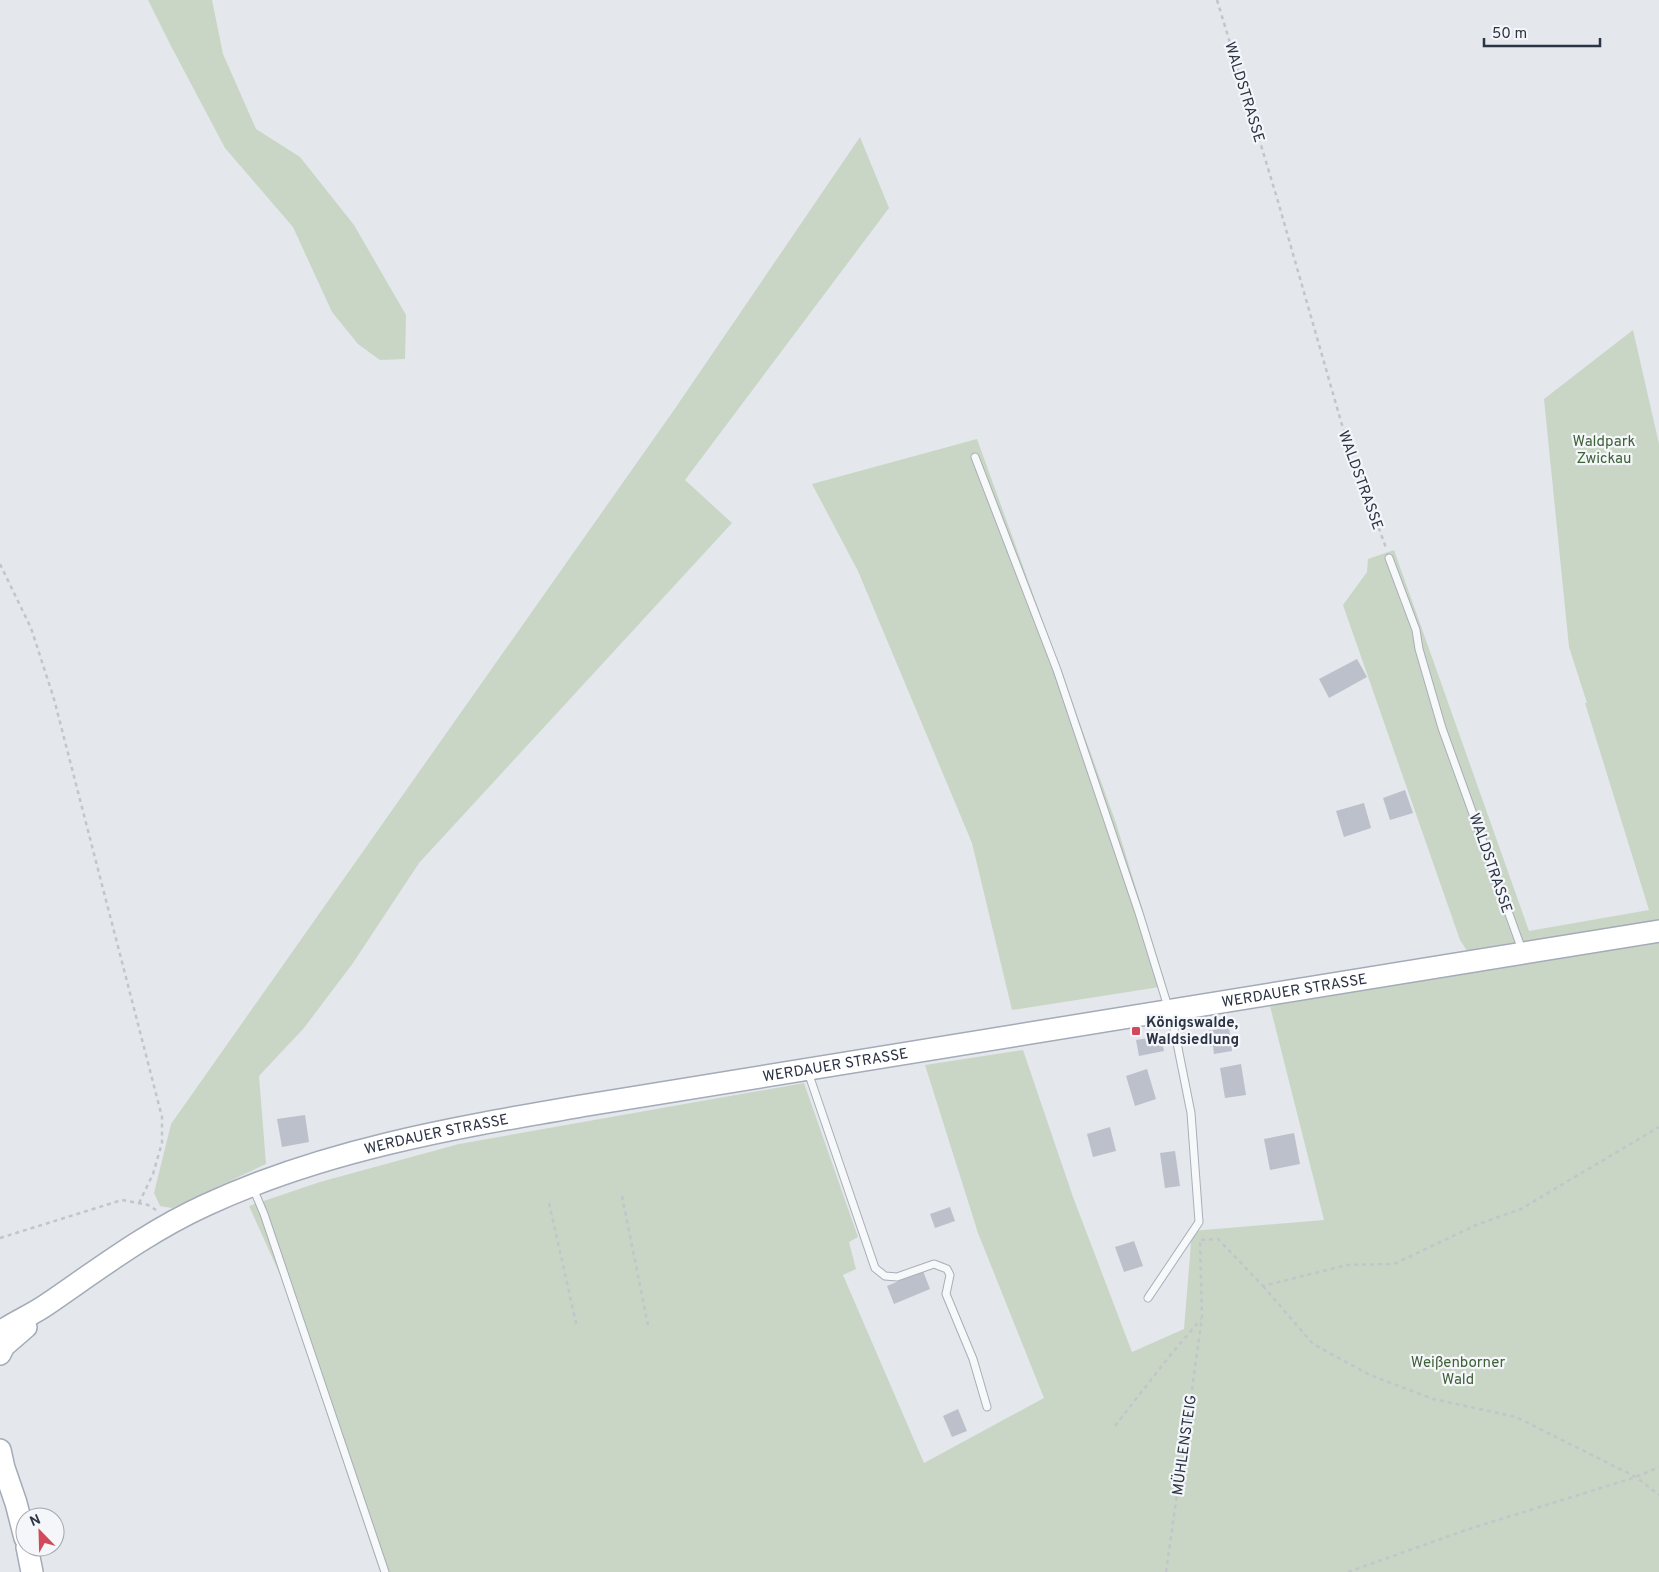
<svg xmlns="http://www.w3.org/2000/svg" width="1659" height="1572" font-family="Overpass,sans-serif">
<style>
.green{fill:#c9d6c5}
.building{fill:#bbc0ca}
.lines{fill:none;stroke-linecap:round;stroke-linejoin:round}
.lane-casing{stroke:#a9aeb7;stroke-width:9}
.primary-casing{stroke:#a3abb8;stroke-width:24}
.path{stroke:#c2c5cb;stroke-width:2.5;stroke-dasharray:4 4;stroke-linecap:butt}
.lane{stroke:#f7f8fa;stroke-width:7}
.primary{stroke:#fff;stroke-width:21}
.poi-dot{fill:#d1495b;stroke:#f4f6f9;stroke-width:2}
.labels{text-anchor:middle;stroke-width:4.5;stroke-linejoin:round;paint-order:stroke}
.street-label{font-size:15px;fill:#2b3445;stroke:#f4f6f9}
.park-label{font-size:15px;fill:#3f6138;stroke:#f4f6f9}
.poi-label{font-size:15px;font-weight:bold;fill:#2b3445;stroke:#f4f6f9;text-anchor:start}
</style>
<rect width="100%" height="100%" fill="#e4e7ec"/>
<g class="green">
<path d="M148,0H212L223,54L256,129L300,157L354,225L406,315L405,359L380,360L358,344L332,312L293,227L225,148L171,46Z"/>
<path d="M860,137L889,208L685,480L732,523L419,863L353,963L304,1028L259,1076L266,1164L172,1208L160,1206L154,1193L171,1124L674,410Z"/>
<path d="M1633,330L1659,444V1572H380L281,1277L249,1206L320,1182L459,1144L804,1083L858,1237L849,1242L856,1269L843,1275L924,1463L1044,1398L978,1233L925,1065L1023,1050L1073,1197L1132,1352L1184,1329L1192,1231L1324,1220L1270,1006L1480,971L1460,940L1343,605L1367,572L1368,559L1394,550L1529,931L1649,910L1585,703H1587L1569,647L1544,399Z"/>
<path d="M977,439L1116,823L1166,986L1012,1010L972,843L858,571L812,484Z"/>
</g>
<g class="building">
<path d="M1357,659L1367,677L1329,698L1319,679Z"/>
<path d="M1405,790L1413,813L1390,820L1383,798Z"/>
<path d="M1364,803L1371,828L1344,837L1336,811Z"/>
<path d="M1229,1027L1232,1051L1214,1054L1213,1046L1210,1047L1207,1031Z"/>
<path d="M1161,1036L1164,1051L1139,1056L1136,1040Z"/>
<path d="M1241,1064L1246,1095L1225,1098L1220,1068Z"/>
<path d="M1147,1069L1156,1099L1135,1106L1126,1076Z"/>
<path d="M305,1115L309,1142L282,1147L277,1119Z"/>
<path d="M1110,1127L1116,1151L1093,1157L1087,1134Z"/>
<path d="M1294,1133L1300,1164L1270,1170L1264,1139Z"/>
<path d="M1175,1151L1180,1186L1165,1188L1160,1153Z"/>
<path d="M950,1207L955,1221L935,1228L930,1214Z"/>
<path d="M1134,1241L1143,1266L1124,1272L1115,1247Z"/>
<path d="M923,1271L930,1289L894,1304L887,1286Z"/>
<path d="M958,1409L967,1431L952,1437L943,1416Z"/>
</g>
<g class="lines">
<g class="lane-casing">
<g id="lane">
<path d="M975,457L1057,670L1139,913L1173,1023L1191,1113L1199,1222L1148,1298"/>
<path d="M1389,558L1416,630L1419,649L1442,728L1522,950"/>
<path d="M808,1072L875,1268L885,1276L897,1277L934,1264L947,1269L950,1275L946,1294L973,1359L987,1407"/>
<path d="M253,1188L264,1214L385,1572"/>
</g>
</g>
<g class="primary-casing">
<g id="primary">
<path id="s1" d="M0,1332C16,1321 34,1314 49,1303C100,1268 149,1231 206,1205C324,1150 453,1128 581,1106L1659,931"/>
<path d="M0,1354L4,1346L26,1327"/>
<path d="M0,1450L4,1468L16,1503L25,1538"/>
<path d="M27,1547L32,1572"/>
</g>
</g>
<g class="path">
<path d="M1217,0L1277,198L1342,425L1386,548"/>
<path d="M0,564L31,628L54,699L162,1117V1143L153,1174L139,1203"/>
<path d="M622,1196L648,1325"/>
<path d="M549,1203L577,1327"/>
<path d="M0,1238L122,1200L148,1205L156,1210"/>
<path d="M1201,1240L1218,1239L1263,1286L1347,1265L1394,1264L1476,1225L1521,1209L1659,1127"/>
<path d="M1263,1286L1313,1344L1370,1375L1433,1399L1516,1417L1636,1477L1659,1495"/>
<path d="M1115,1426L1168,1358L1201,1319"/>
<path d="M1166,1572L1202,1318L1200,1241"/>
<path d="M1348,1572L1466,1530L1636,1477L1659,1467"/>
</g>
<use href="#lane" class="lane"/>
<use href="#primary" class="primary"/>
</g>
<rect class="poi-dot" x="1131" y="1026" width="10" height="10" rx="2.5"/>
<g class="labels">
<g class="street-label">
<text transform="translate(1245 92) rotate(73)" y="5">WALDSTRASSE</text>
<text transform="translate(1361 480) rotate(70)" y="5">WALDSTRASSE</text>
<text transform="translate(1491 863) rotate(71)" y="5">WALDSTRASSE</text>
<text dy="5" stroke="none"><textPath href="#s1" startOffset="1354">WERDAUER STRASSE</textPath></text>
<text dy="5" stroke="none"><textPath href="#s1" startOffset="889">WERDAUER STRASSE</textPath></text>
<text dy="5" stroke="none"><textPath href="#s1" startOffset="484">WERDAUER STRASSE</textPath></text>
<text transform="translate(1184 1445) rotate(-82)" y="5">MÜHLENSTEIG</text>
</g>
<g class="park-label">
<text x="1604" y="446">Waldpark<tspan x="1604" dy="17">Zwickau</tspan></text>
<text x="1458" y="1367">Weißenborner<tspan x="1458" dy="17">Wald</tspan></text>
</g>
<g class="poi-label">
<text x="1146" y="1027">Königswalde,<tspan x="1146" dy="17">Waldsiedlung</tspan></text>
</g>
</g>
<g transform="translate(40 1532) rotate(337)"><circle r="24" fill="#f4f6f9" stroke="#a4a8b1"/>
<path d="M0-4L9 19L0 12L-9 19Z" fill="#d1495b"/>
<text y="-8" font-size="14" font-weight="bold" text-anchor="middle" fill="#2b3445">N</text>
</g>
<path d="M1484 38v8h116v-8" fill="none" stroke="#2b3445" stroke-width="2.5"/>
<text x="1492" y="38" font-size="15" fill="#2b3445" stroke="#f4f6f9" stroke-width="4" paint-order="stroke">50 m</text>
</svg>
